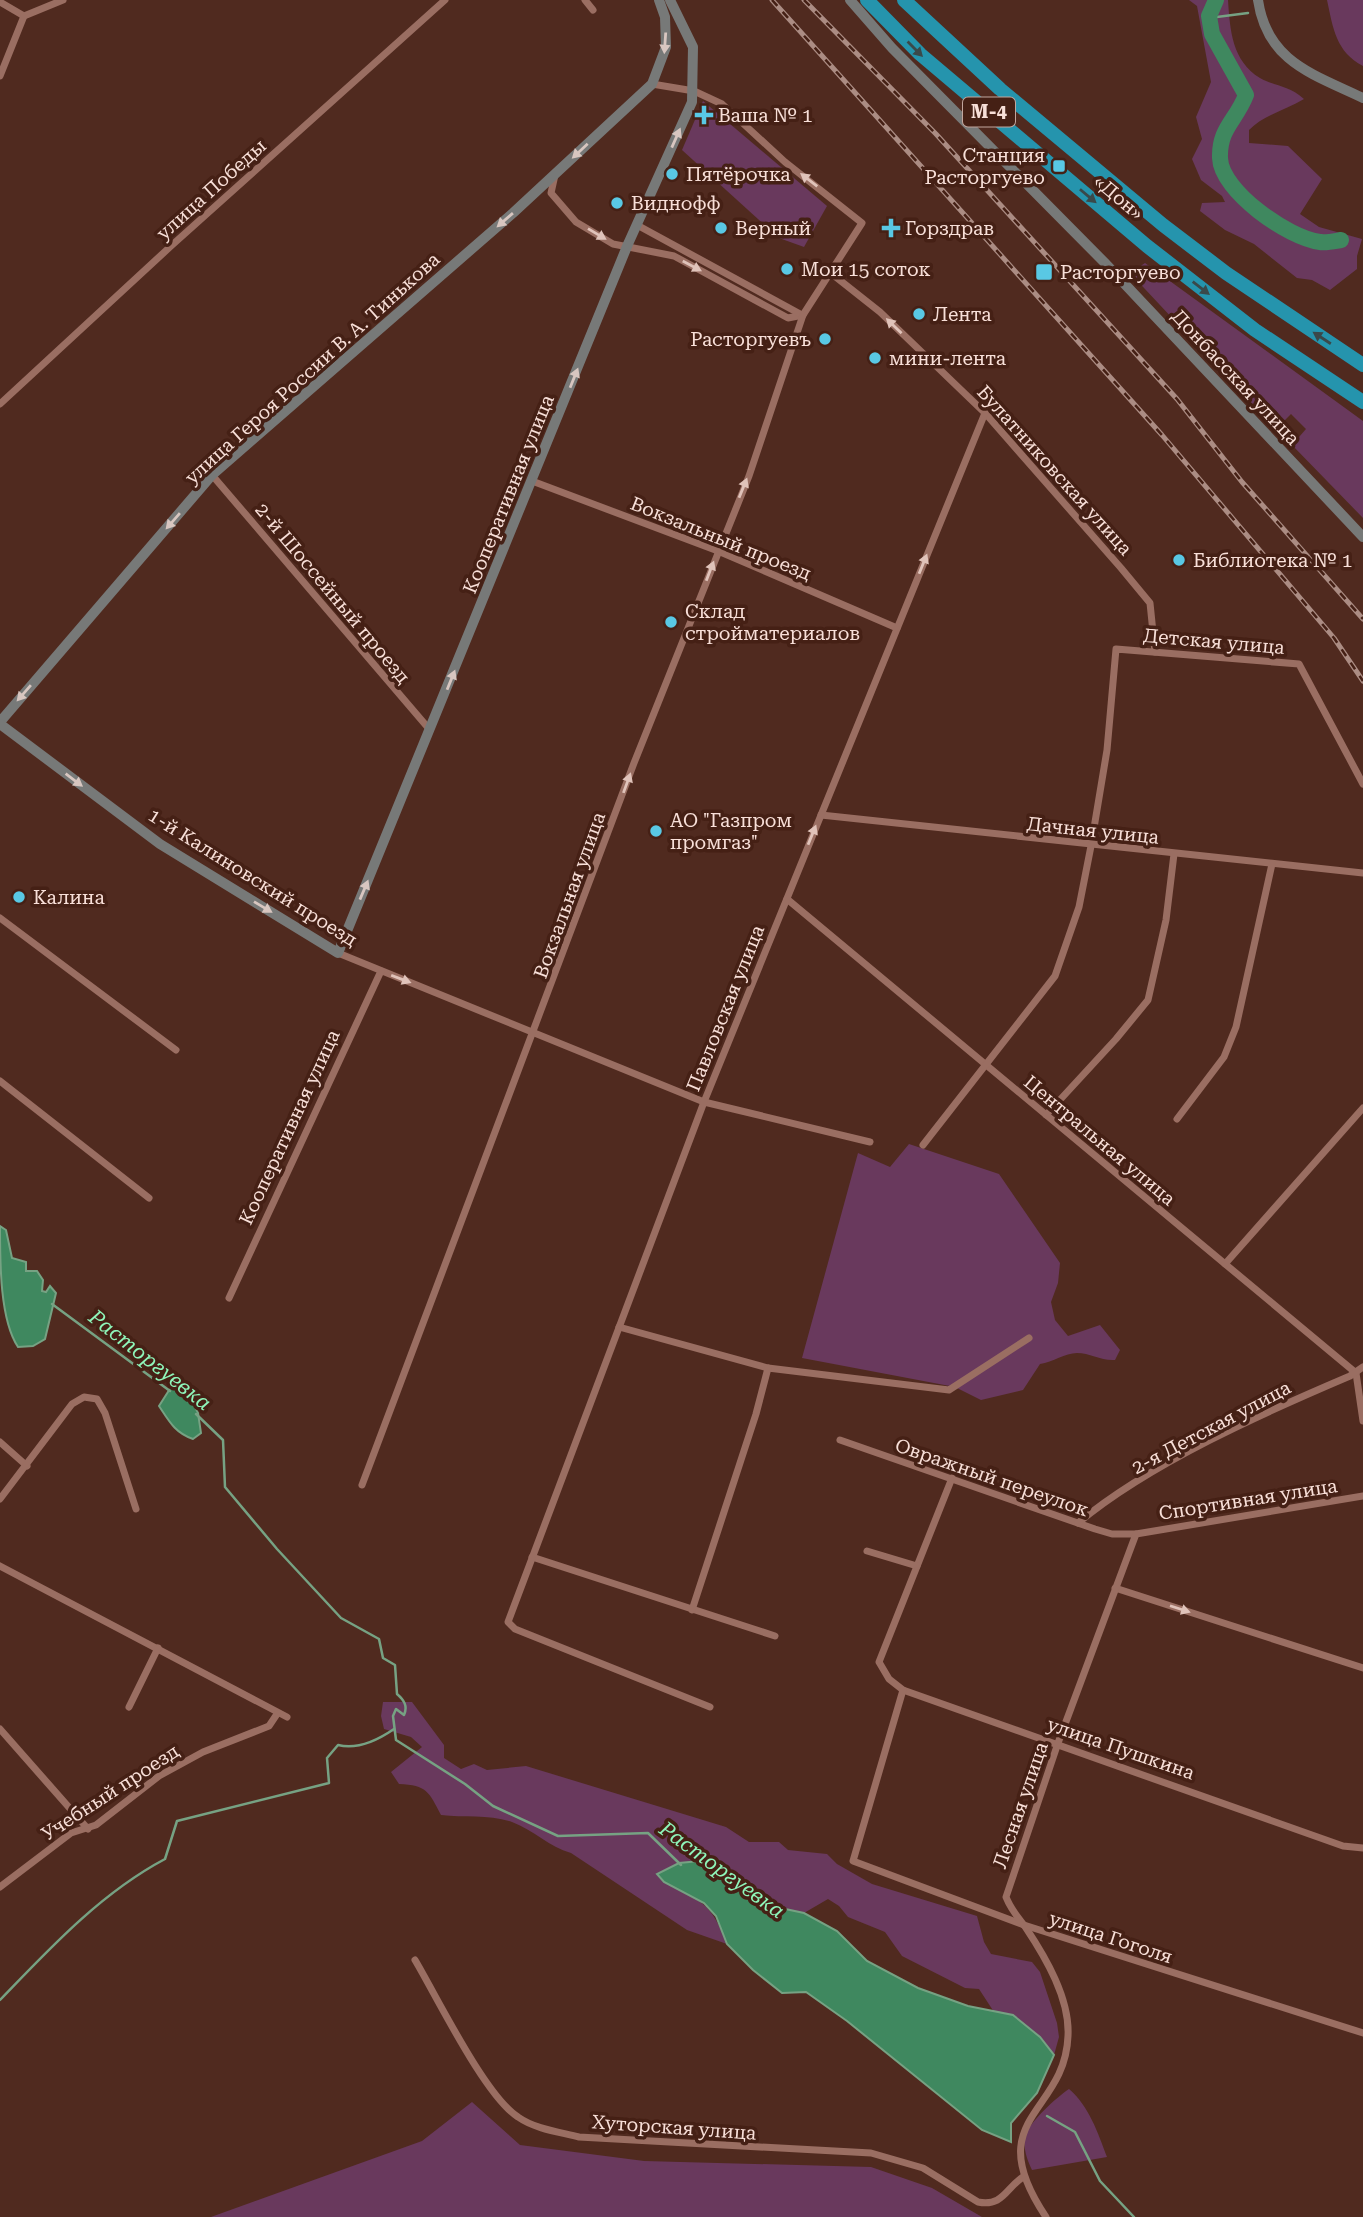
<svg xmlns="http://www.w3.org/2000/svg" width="1363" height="2217" font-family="'Roboto Serif',serif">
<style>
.green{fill:#69395d}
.water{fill:#3f885f;stroke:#76a283;stroke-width:2}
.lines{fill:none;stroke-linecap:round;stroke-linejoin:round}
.stream{stroke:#76a283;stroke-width:2.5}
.river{stroke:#3f885f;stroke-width:16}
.street{stroke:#9a6e62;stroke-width:7}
.secondary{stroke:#777978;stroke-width:10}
.highway{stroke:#2594ad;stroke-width:14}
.rail-casing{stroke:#ab8c83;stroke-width:5}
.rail{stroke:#452015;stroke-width:2.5;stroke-dasharray:8;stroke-linecap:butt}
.oneway{fill:#d8c6c0}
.oneway2{fill:#3a494a}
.oneway3{fill:#e0c3ba}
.poi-dot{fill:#59c8e4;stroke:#452015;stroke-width:2.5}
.labels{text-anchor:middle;stroke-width:7;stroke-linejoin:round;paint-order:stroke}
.shield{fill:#452015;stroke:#c2a69e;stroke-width:2}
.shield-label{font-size:18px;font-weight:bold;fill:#f8dfd8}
.poi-label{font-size:19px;fill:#f8dfd8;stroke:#452015;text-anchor:start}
.street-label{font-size:19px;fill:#f8dfd8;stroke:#452015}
.water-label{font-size:21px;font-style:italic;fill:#8ff6ba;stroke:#452015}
</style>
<rect width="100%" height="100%" fill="#502a1f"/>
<g class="green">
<path d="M1189,0H1228C1230,30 1232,61 1260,78C1276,87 1288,85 1304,99C1286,110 1263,115 1249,130V143L1288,146L1322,179L1300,214L1319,227L1362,239L1357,256V269L1330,290L1312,280L1297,278L1254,244L1225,230L1200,211L1202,203L1225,202L1222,196L1201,180L1192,159L1202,139L1196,117L1211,82L1197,6Z"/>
<path d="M1327,0H1363V66C1336,52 1333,28 1327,0Z"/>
<path d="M703,101L827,206L804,247L779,238L682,150Z"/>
<path d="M1145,263L1363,421V518L1292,445L1306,429L1291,414L1276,429L1130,273Z"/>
<path d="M909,1144L999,1174L1060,1263L1058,1283L1051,1302L1055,1320L1068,1336L1100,1325L1120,1350L1115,1360C1101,1361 1090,1353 1077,1353C1065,1353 1053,1362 1040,1364L1023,1390L981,1400L955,1387L802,1358L858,1153L890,1167Z"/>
<path d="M383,1702H412L444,1745V1758L461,1769L474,1764L487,1770L526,1766L726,1827L749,1842H779L788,1850L827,1854L837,1864L872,1884L977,1916L984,1942L991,1954L1032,1962L1040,1972L1057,2023L1059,2037L1054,2055C1038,2033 1021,2016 994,2012L979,1989L965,1988L902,1956L885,1932L848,1917L839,1906L828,1899L804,1913C764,1905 741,1886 710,1860L664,1882C702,1902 711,1902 727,1944L687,1930L571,1853C549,1847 534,1830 512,1822C489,1814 465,1818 441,1815C429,1792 427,1785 399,1784L391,1772L422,1747L411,1737L384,1729L381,1716Z"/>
<path d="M1069,2089C1089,2106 1098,2133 1107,2157L1032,2170C1027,2159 1023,2149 1025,2137C1027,2124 1058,2096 1069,2089Z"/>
<path d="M472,2102L520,2145L644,2161L871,2167L932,2188L982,2217H211L422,2141Z"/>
</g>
<g class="water">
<path d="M0,1226L6,1230L12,1258L26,1262V1271H37L43,1280L42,1291L46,1292L50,1286L56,1293L45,1339L33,1346L18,1347C0,1320 0,1264 0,1226Z"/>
<path d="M182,1380L198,1413L201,1433L193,1439C175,1433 169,1421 159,1406L173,1384Z"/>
<path d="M710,1860L741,1886L776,1907L804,1913L837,1931L867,1961L918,1988L968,2006L1013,2015L1040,2037L1054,2055L1037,2093L1011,2123V2142L982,2130L847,2021L806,1992L782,1993L753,1970L727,1944L716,1916L704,1903L664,1882L657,1874L679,1863Z"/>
</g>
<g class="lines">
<g class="stream">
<path d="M1209,18L1248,13"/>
<path d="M52,1304L170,1391"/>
<path d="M196,1414L223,1440L225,1487L277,1549L341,1618L379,1639L383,1658L395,1665L397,1694C404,1700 408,1706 404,1715L396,1709L393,1716L396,1740L465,1784L493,1806L558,1836L648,1833L681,1865"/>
<path d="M0,2000C50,1948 101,1893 165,1859L177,1821L329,1783L327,1758L338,1745C357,1750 378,1740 394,1729"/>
<path d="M1047,2116L1075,2132L1100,2181L1134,2217"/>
</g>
<path class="river" d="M1216,0L1209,16L1212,34L1246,95C1236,121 1219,128 1220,158C1221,191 1288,238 1320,242C1326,243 1335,241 1341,240"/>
<g class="street">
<path d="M585,0L593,10"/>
<path d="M0,2L24,16"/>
<path d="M0,76L24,16L63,0"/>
<path d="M555,175L551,193L576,222L613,244L674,256L788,318L803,315L862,223L785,162L722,104L694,91L652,84"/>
<path d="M637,225L802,315"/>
<path d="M832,274L880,312L985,413L1121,568L1150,603L1155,652"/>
<path d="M0,404L171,246L445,0"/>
<path d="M212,475L430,730"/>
<path d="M532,481L718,551L897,628"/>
<path d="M821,815L1363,873"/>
<path d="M787,899L1356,1373L1363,1421"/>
<path d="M0,918L176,1050"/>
<path d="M338,953L704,1102L870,1142"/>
<path d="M0,1081L149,1198"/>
<path d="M1046,1115L1116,1039L1148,1000L1166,920L1174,854"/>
<path d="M1177,1119L1224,1057L1236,1027L1272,864"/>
<path d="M923,1145L1055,976L1079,907L1091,846L1107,750L1116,649L1299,664L1363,784"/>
<path d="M1225,1264L1363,1108"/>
<path d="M229,1298L381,971"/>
<path d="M619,1327L768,1368L949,1390L1029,1338"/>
<path d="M840,1440L1095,1529L1112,1534H1136"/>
<path d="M0,1442L27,1466"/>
<path d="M952,1478L879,1662L889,1679L903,1690L1343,1846L1363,1848"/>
<path d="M362,1485L634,763L749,476L803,315"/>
<path d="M0,1499L72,1404L84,1397L97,1399L105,1413L136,1509"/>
<path d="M1078,1523C1150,1463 1263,1413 1350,1376L1363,1367"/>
<path d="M867,1551L917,1566"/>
<path d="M532,1557L775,1636"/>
<path d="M0,1566L287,1717"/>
<path d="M1115,1588L1363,1668"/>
<path d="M692,1610L756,1414L768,1368"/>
<path d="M903,1690L853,1861L1024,1925L1363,2033"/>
<path d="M129,1707L158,1648"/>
<path d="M710,1707L515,1629L508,1622L704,1102L985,413"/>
<path d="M0,1729L88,1829"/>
<path d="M0,1887L71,1833L96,1825L159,1776L203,1752L269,1726L277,1714"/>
<path d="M415,1960C437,1997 485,2096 518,2117C535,2129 559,2132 579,2137L871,2153L923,2168L978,2202C1003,2207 1006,2188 1023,2177"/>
<path d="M1046,2217C979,2117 1065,2115 1068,2036C1070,1999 1046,1958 1026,1928C1018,1917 1011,1910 1006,1897L1058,1743L1136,1534L1363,1496"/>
</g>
<g class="secondary">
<path d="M850,0L892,48L1104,262L1363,537"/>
<path d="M1258,0C1267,62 1313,74 1363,98"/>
<path d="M0,722L212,475L513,213L652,84L666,47L665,17L659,0"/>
<path d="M0,724L160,844L338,953L628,244L692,102L693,47L670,0"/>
</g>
<g class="highway">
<path d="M867,0L920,54L1147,246L1255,330L1363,402"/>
<path d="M904,0L1000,89L1163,225L1226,273L1363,365"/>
</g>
<g class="rail-casing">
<g id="rail">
<path d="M772,0L1162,435L1334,638L1363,681"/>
<path d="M804,0L936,134L1177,399L1242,482L1363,619"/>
</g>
</g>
<use href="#rail" class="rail"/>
</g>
<defs><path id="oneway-solid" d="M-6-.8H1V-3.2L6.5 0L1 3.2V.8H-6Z" transform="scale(1.75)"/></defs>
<g class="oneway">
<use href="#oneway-solid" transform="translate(665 43) rotate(94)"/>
<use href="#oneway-solid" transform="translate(676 138) rotate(-66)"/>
<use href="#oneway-solid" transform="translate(580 151) rotate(137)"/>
<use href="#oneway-solid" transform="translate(505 220) rotate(139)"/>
<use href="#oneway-solid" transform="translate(574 378) rotate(-68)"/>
<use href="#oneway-solid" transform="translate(173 521) rotate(131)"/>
<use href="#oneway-solid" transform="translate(451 680) rotate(-68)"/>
<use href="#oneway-solid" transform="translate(24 693) rotate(131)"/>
<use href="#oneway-solid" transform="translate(74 780) rotate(37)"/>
<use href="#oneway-solid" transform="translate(364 890) rotate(-67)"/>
<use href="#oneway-solid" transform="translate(263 907) rotate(31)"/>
</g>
<g class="oneway2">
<use href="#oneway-solid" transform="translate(915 49) rotate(45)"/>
<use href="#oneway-solid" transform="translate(1088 196) rotate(40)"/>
<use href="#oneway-solid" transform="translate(1201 288) rotate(38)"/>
<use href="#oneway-solid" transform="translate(1322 338) rotate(-147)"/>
</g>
<g class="oneway3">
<use href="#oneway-solid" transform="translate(809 180) rotate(-142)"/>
<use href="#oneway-solid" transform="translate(597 234) rotate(31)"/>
<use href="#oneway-solid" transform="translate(692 266) rotate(28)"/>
<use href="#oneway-solid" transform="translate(894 326) rotate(-136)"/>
<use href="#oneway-solid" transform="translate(743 488) rotate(-68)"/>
<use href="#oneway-solid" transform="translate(923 564) rotate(-68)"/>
<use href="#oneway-solid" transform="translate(710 571) rotate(-69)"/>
<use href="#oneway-solid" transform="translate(627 783) rotate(-70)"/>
<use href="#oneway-solid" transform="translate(812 835) rotate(-68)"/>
<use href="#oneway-solid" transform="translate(401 979) rotate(21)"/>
<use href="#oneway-solid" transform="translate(1180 1609) rotate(18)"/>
</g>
<g class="poi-dot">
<path d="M700.5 104.5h7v7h7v7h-7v7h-7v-7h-7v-7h7z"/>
<rect x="1052" y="159" width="14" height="14" rx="3.5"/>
<circle cx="672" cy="174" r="7"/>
<circle cx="617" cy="203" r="7"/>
<circle cx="721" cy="228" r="7"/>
<path d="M887.5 217.5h7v7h7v7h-7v7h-7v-7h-7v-7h7z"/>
<circle cx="787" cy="269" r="7"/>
<rect x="1035" y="263" width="18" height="18" rx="3.5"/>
<circle cx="919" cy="314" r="7"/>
<circle cx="825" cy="339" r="7"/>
<circle cx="875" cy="358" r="7"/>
<circle cx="1179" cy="560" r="7"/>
<circle cx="671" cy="622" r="7"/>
<circle cx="656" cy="831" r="7"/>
<circle cx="19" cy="897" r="7"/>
</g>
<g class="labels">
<rect class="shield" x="963" y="97.5" width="52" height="29" rx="5"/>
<g class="shield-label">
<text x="989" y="118">М-4</text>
</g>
<g class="poi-label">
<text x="718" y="122">Ваша № 1</text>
<text x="1045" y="162" text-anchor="end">Станция<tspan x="1045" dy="22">Расторгуево</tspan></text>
<text x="686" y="181">Пятёрочка</text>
<text x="631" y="210">Виднофф</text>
<text x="735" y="235">Верный</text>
<text x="905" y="235">Горздрав</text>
<text x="801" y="276">Мои 15 соток</text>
<text x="1060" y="279">Расторгуево</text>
<text x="933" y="321">Лента</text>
<text x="811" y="346" text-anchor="end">Расторгуевъ</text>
<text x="889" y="365">мини-лента</text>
<text x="1193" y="567">Библиотека № 1</text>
<text x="685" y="618">Склад<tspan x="685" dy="22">стройматериалов</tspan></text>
<text x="670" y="827">АО "Газпром<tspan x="670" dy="22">промгаз"</tspan></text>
<text x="33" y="904">Калина</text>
</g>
<g class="street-label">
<text transform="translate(211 189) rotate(-42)" y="7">улица Победы</text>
<text transform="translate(1119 197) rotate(40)" y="7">«Дон»</text>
<text transform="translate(312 368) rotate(-42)" y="7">улица Героя России В. А. Тинькова</text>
<text transform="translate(1236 377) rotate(47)" y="7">Донбасская улица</text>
<text transform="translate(1055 470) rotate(48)" y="7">Булатниковская улица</text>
<text transform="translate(508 494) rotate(-68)" y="7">Кооперативная улица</text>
<text transform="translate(721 538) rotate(22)" y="7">Вокзальный проезд</text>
<text transform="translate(333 593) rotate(50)" y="7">2-й Шоссейный проезд</text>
<text transform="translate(1214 641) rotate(5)" y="7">Детская улица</text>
<text transform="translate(1093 830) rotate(6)" y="7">Дачная улица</text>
<text transform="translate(253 877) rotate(32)" y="7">1-й Калиновский проезд</text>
<text transform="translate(569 895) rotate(-70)" y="7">Вокзальная улица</text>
<text transform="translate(725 1008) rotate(-68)" y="7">Павловская улица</text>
<text transform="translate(289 1127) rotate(-65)" y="7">Кооперативная улица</text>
<text transform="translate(1100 1140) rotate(40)" y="7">Центральная улица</text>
<text transform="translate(1211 1427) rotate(-28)" y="7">2-я Детская улица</text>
<text transform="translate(992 1477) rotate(19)" y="7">Овражный переулок</text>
<text transform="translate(1248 1499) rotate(-9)" y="7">Спортивная улица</text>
<text transform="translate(1121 1748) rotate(19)" y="7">улица Пушкина</text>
<text transform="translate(110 1792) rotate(-33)" y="7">Учебный проезд</text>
<text transform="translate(1020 1805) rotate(-71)" y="7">Лесная улица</text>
<text transform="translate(1111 1937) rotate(18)" y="7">улица Гоголя</text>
<text transform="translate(674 2127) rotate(4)" y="7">Хуторская улица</text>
</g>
<g class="water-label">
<text transform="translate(150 1360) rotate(38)" y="7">Расторгуевка</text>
<text transform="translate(722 1870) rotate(36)" y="7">Расторгуевка</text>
</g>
</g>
</svg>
